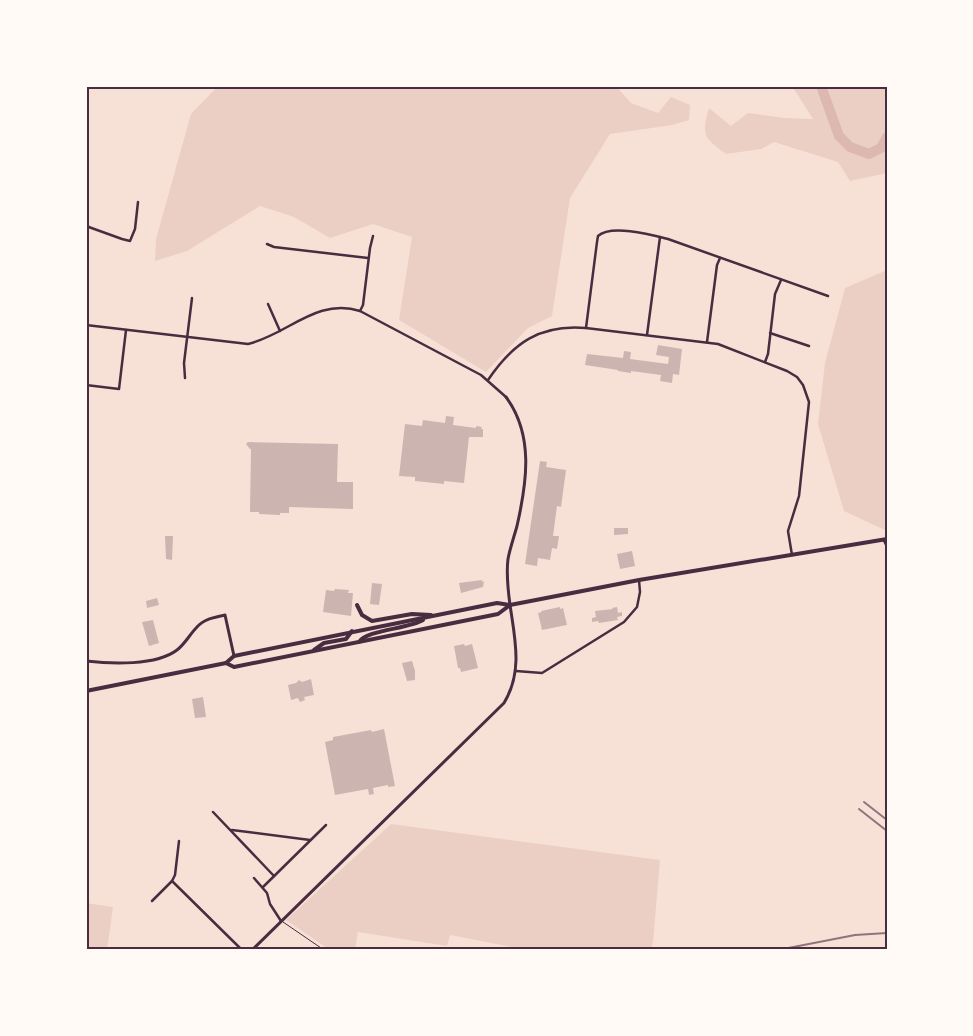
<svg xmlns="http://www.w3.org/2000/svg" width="973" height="1036" font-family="'IBM Plex Serif',serif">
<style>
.green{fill:#ebcfc5}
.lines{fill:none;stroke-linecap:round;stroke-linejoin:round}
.river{stroke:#dcb8b0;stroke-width:10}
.building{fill:#ccb4b1}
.service{stroke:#4a2c40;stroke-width:1}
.minor{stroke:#4a2c40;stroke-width:2.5}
.tertiary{stroke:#4a2c40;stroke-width:3}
.secondary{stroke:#4a2c40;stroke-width:3}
.trunk{stroke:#4a2c40;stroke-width:4}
.rail{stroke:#8f747c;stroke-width:2}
.neatline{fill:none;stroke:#4a2c40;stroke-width:2}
</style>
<rect width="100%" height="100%" fill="#f7e1d7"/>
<g class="green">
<path d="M218,86H616L631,103L658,113L671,97L690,105L689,120L672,125L610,134L570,198L552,316L528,328L486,372L399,320L412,237L373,224L330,238L294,217L260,206L187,251L155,261L156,239L191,114Z"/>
<path d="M792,86H887V173L850,181L838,162L774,142L761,149L726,154C704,138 701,135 709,108L731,126L748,113L784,118L813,119Z"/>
<path d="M887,270V531L844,511L818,424L825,363L845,288Z"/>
<path d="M391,824L660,860L653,942L651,950H527L450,935L447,946L358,932L355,950H330L286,920Z"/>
<path d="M86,903L113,907L107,950H86Z"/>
</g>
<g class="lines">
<path class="river" d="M821,86L839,136L850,147L869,154L881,148L887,137"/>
</g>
<g class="building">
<path d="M658,345L682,349L679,375L673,374L672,383L660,381L661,375L631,371V373L618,371V370L585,365L587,354L623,358L624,351L631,352L630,359L668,364L669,357L656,355Z"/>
<path d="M446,416L454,417L453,425L476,428V426L482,427L481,429H483V437H469L464,483L444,481V484L415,481V477L399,476L405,424L422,426L423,420L445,423Z"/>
<path d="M248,442L338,444L337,482H353V509L289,507V513H280V515L259,514V512H250L251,449H250L246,444Z"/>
<path d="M540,461L547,462L546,467L566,470L561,507L557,506L553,536H559L557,549L552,548L550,560L538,558L537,566L525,564Z"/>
<path d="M614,528H628V534L614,535Z"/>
<path d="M165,536H173L172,560L166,559Z"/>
<path d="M632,551L635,566L620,569L617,554Z"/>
<path d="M482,580V582L484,581L483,587L461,593L459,583Z"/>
<path d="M372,583L382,584L379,605L370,604Z"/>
<path d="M335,589L349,590L348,593H353L351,616L323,612L326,590L334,591Z"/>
<path d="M157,598L159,605L147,608L146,601Z"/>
<path d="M560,607V609L563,608L567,625L542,630L538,613L542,612L541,611Z"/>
<path d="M617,607L618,613L622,612V616L617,617L618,620L599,623L598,621L592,622V618L596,617L595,611L613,609L612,608Z"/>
<path d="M153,620L159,643L149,646L142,622Z"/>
<path d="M464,644L465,646L472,644L478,668L461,672L460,668H458L454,646Z"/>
<path d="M412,661L415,671V680L407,681L402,663Z"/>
<path d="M311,679L314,695L304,697L305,700L300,702L298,698L291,700L288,685L296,683L299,680L302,682Z"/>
<path d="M203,697L206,717L195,718L192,699Z"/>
<path d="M384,729L395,786L388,787V785L373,788L374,794L369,795L368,789L335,795L325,742L333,740V737L371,730L372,732Z"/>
</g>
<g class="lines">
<path class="service" d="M283,922L324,950"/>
<g class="minor">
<path d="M86,226L122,239L130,241L135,229L138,202"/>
<path d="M86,237L88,226"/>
<path d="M267,244L274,247L368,258"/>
<path d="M268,304L280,331"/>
<path d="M360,311L363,305L370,248L373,236"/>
<path d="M86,325L248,344C287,335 317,297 360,311L481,375L506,397"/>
<path d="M586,328L597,242L598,236C611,224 652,235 668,239L828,296"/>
<path d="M770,333L809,346"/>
<path d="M647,335L660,237"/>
<path d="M707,342L717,265L720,258"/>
<path d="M765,362L768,354L775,294L781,280"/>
<path d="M185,378L184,363L192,298"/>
<path d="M488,380C513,343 540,324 586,328L718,344L787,371L797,377L803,385L809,402L799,496L788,531L792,555"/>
<path d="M86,385L119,389L126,330"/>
<path d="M516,671L542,673L624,622L637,607L640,592L639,580"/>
<path d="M213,812L274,876"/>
<path d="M232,830L310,840"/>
<path d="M254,878L267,893L270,904L281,921"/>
<path d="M172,881L175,875L179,841"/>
<path d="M263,887L326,825"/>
<path d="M152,901L172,881L242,950"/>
</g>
<g class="tertiary">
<path d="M506,397C534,435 527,482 517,526C514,537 510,548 508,559C506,574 508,590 510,605"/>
<path d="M884,540L887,546"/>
<path d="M86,661C111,664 156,666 177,650C185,644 190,634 197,627C204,619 215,617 225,615L234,656"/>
</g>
<path class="secondary" d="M252,950L504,703C523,672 515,639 510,605"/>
<g class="trunk">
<path d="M357,605L362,615L372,621L412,614L431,615"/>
<path d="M359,642C366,630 408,629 423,620"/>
<path d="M314,650L324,643L346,639L352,631"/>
<path d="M226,663L234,667L498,614L510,605"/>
<path d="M86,691L226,663L234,656L497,603L510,605L639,580L887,539"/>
</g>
<g class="rail">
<path d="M864,802L887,820"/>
<path d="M859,809L887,831"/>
<path d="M778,950L855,935L887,933"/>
</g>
</g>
<rect width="973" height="1036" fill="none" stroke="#fffaf5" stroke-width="175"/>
<rect x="88" y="88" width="798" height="860" class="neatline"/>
</svg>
